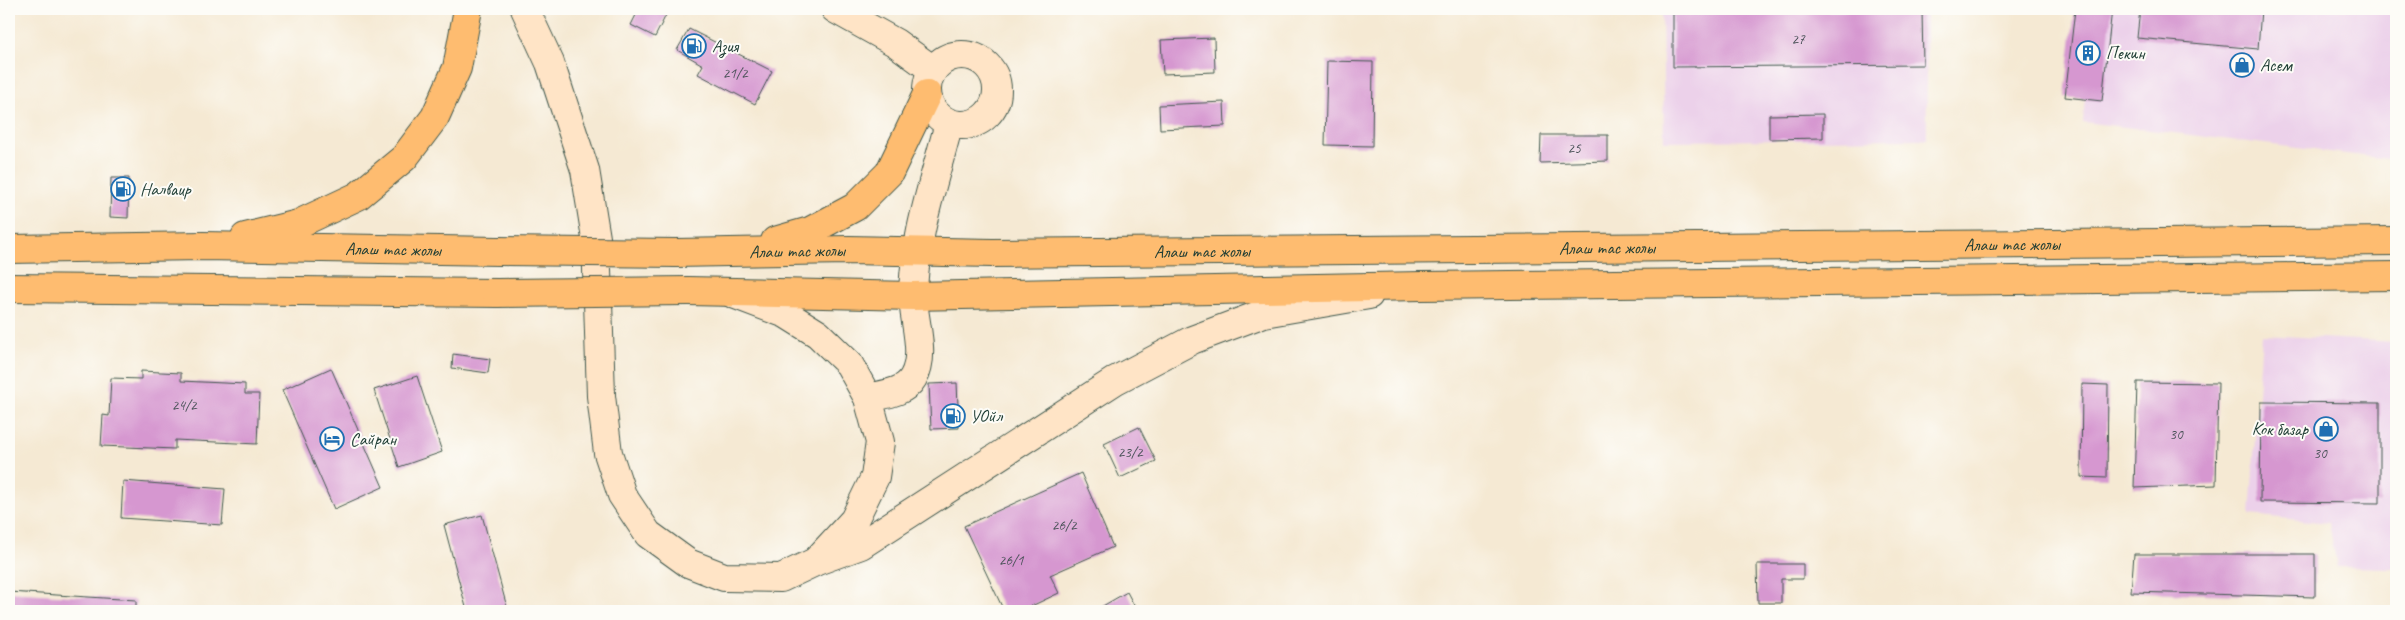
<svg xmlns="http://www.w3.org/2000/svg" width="2405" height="620" font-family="Caveat,sans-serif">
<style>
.built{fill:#ecd1ea}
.building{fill:#d697d0}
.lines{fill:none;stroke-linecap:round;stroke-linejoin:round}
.secondary-casing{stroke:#3f574c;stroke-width:30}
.primary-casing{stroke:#3f574c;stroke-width:30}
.secondary{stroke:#ffe4c6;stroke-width:28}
.primary{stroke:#febc70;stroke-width:28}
.primary-bridge-casing{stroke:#3f574c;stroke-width:30;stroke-linecap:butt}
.primary-bridge{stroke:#febc70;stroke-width:28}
.labels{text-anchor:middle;stroke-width:4;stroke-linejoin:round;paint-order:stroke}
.number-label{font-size:15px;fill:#4d545b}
.poi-label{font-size:18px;fill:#1f3d34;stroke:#fdfcf7;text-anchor:start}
.street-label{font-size:18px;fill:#1f3d34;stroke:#fdfcf7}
</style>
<rect width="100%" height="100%" fill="#fdfcf7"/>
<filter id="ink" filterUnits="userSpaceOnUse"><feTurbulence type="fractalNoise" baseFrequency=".02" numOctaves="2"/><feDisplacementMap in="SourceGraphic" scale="10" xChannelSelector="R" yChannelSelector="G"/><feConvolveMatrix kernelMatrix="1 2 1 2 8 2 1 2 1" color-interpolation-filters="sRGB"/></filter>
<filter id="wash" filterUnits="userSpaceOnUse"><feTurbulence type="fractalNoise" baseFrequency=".0096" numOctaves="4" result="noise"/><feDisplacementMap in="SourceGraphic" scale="20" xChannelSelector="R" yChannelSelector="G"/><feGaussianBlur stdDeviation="1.12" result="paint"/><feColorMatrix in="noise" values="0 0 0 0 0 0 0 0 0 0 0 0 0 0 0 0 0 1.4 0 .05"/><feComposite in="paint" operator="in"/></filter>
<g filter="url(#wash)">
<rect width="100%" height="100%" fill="#f5e9d3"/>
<g class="built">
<path d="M1662,9H1926L1927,139L1664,141Z"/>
<path d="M2092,9H2396V160L2083,122Z"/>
<path d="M2262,335L2396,342V568L2337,567L2329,523L2250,515Z"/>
</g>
<g id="blocks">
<g class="building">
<path d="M639,9H669L655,37L631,25Z"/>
<path d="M1716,9H1766V12L1922,10L1923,65L1673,67V13L1716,12Z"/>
<path d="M2075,9H2112L2102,101L2065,97Z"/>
<path d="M2140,9H2261L2258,49L2137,38Z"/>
<path d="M689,29L772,71L755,104L698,74L703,65L677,50Z"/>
<path d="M1214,38L1215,72L1163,74L1161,40Z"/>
<path d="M1327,61L1373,62L1372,146L1325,145Z"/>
<path d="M1224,102L1225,126L1160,129L1159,105Z"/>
<path d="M1823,114V138L1769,139V115Z"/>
<path d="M1541,135H1608V161L1540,163Z"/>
<path d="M111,178H129L128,218L110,217Z"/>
<path d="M453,354L490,359L488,373L452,368Z"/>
<path d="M331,368L383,487L334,509L282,390Z"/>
<path d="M141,371L181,373V381L245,384V394H259L257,444L175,440V449L101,446L103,415L109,416L111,378L141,379Z"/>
<path d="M417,376L442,452L399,467L374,390Z"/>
<path d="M2137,382L2218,383L2216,485L2134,488Z"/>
<path d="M957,383L959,428L931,429L929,384Z"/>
<path d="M2082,384L2108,385L2107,478L2081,477Z"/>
<path d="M2261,402L2380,403V503L2260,502Z"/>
<path d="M1139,427L1156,461L1120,478L1104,444Z"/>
<path d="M1081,473L1113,547L1050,575L1059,593L1021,611H1004L964,526Z"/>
<path d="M123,481L225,489L222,525L121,518Z"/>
<path d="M482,515L508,611H467L444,525Z"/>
<path d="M2134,554H2315V597L2131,592Z"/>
<path d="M1757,564H1803V579H1781V603H1758Z"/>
<path d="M9,592L136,600V611H9Z"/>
<path d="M1127,592L1137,611H1094Z"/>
</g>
</g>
</g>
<g filter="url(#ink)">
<use href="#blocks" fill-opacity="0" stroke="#3f574c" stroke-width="1"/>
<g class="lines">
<g class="secondary-casing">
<g id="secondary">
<path d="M525,9L550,63L585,170L596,238L601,396L608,453L622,495L648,534L688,563L724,577L781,578L817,561L861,545L1116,380L1192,340L1264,313L1369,295"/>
<path d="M835,9L896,43L933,70"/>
<circle cx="962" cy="90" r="35"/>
<path d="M733,294L786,314L818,334L849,364L868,398L880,442L875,477L854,520L818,559"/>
<path d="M868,398C884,394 904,393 913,378C927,354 913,321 913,295C914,237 935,179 949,123"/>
</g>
</g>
<g class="primary-casing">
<g id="primary">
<path d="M245,237L298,224L358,196L404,158L435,117L457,68L468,9"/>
<path d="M775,241L810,231L855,207L889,173L927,94"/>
<path id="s1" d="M9,249L203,246L498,251"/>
<path id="s2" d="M676,253L849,250L992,253L2396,241"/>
<path d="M9,288L497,293"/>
<path d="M688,291L913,296L1422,286L2396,276"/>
</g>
</g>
<use href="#secondary" class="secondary"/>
<use href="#primary" class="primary"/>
<g class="primary-bridge-casing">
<g id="primary-bridge">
<path d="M498,251L676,253"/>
<path d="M497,293L688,291"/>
</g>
</g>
<use href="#primary-bridge" class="primary-bridge"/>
</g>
</g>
<defs>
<g id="fuel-ring" transform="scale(1.25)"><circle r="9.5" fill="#fdfcf7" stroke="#1f6fb2" stroke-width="1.5"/><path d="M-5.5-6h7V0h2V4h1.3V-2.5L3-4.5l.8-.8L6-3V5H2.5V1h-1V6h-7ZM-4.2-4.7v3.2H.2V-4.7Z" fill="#1f6fb2"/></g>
<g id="building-ring" transform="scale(1.25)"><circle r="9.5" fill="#fdfcf7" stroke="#1f6fb2" stroke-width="1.5"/><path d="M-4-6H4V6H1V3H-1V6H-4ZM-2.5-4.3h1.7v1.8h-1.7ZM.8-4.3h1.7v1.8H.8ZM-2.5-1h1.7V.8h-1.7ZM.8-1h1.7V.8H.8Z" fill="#1f6fb2"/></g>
<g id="shop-ring" transform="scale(1.25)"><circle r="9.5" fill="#fdfcf7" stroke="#1f6fb2" stroke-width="1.5"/><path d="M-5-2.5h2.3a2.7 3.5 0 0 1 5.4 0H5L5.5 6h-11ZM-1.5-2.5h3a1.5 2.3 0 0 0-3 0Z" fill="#1f6fb2"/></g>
<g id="hotel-ring" transform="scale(1.25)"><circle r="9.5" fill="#fdfcf7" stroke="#1f6fb2" stroke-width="1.5"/><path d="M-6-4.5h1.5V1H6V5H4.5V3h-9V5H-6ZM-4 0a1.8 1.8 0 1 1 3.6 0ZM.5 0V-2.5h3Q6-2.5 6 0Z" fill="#1f6fb2"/></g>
</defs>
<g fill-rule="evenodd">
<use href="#fuel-ring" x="694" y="46"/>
<use href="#building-ring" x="2088" y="53"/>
<use href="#shop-ring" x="2242" y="65"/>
<use href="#fuel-ring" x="123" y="189"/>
<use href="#fuel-ring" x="953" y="416"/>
<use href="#shop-ring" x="2326" y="429"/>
<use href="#hotel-ring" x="332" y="439"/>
</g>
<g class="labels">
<g class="number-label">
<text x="1798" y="44">27</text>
<text x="735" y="78">21/2</text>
<text x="1574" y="153">25</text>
<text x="184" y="410">24/2</text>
<text x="2176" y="439">30</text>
<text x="1130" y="457">23/2</text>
<text x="2320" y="458">30</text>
<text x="1064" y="530">26/2</text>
<text x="1011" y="565">26/1</text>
</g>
<g class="poi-label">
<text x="712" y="52">Азия</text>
<text x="2106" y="59">Пекин</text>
<text x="2260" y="71">Асем</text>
<text x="140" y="195">Налваир</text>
<text x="970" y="422">УОйл</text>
<text x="2308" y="435" text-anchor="end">Кок базар</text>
<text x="350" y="445">Сайран</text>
</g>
<g class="street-label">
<text dy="6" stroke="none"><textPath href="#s2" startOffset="1336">Алаш тас жолы</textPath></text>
<text dy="6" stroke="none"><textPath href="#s2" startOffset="931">Алаш тас жолы</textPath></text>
<text dy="6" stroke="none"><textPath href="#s1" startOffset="384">Алаш тас жолы</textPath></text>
<text dy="6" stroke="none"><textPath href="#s2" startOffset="526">Алаш тас жолы</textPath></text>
<text dy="6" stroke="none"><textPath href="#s2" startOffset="121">Алаш тас жолы</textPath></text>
</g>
</g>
<rect width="2405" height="620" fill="none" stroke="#fdfcf7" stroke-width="30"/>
</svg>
